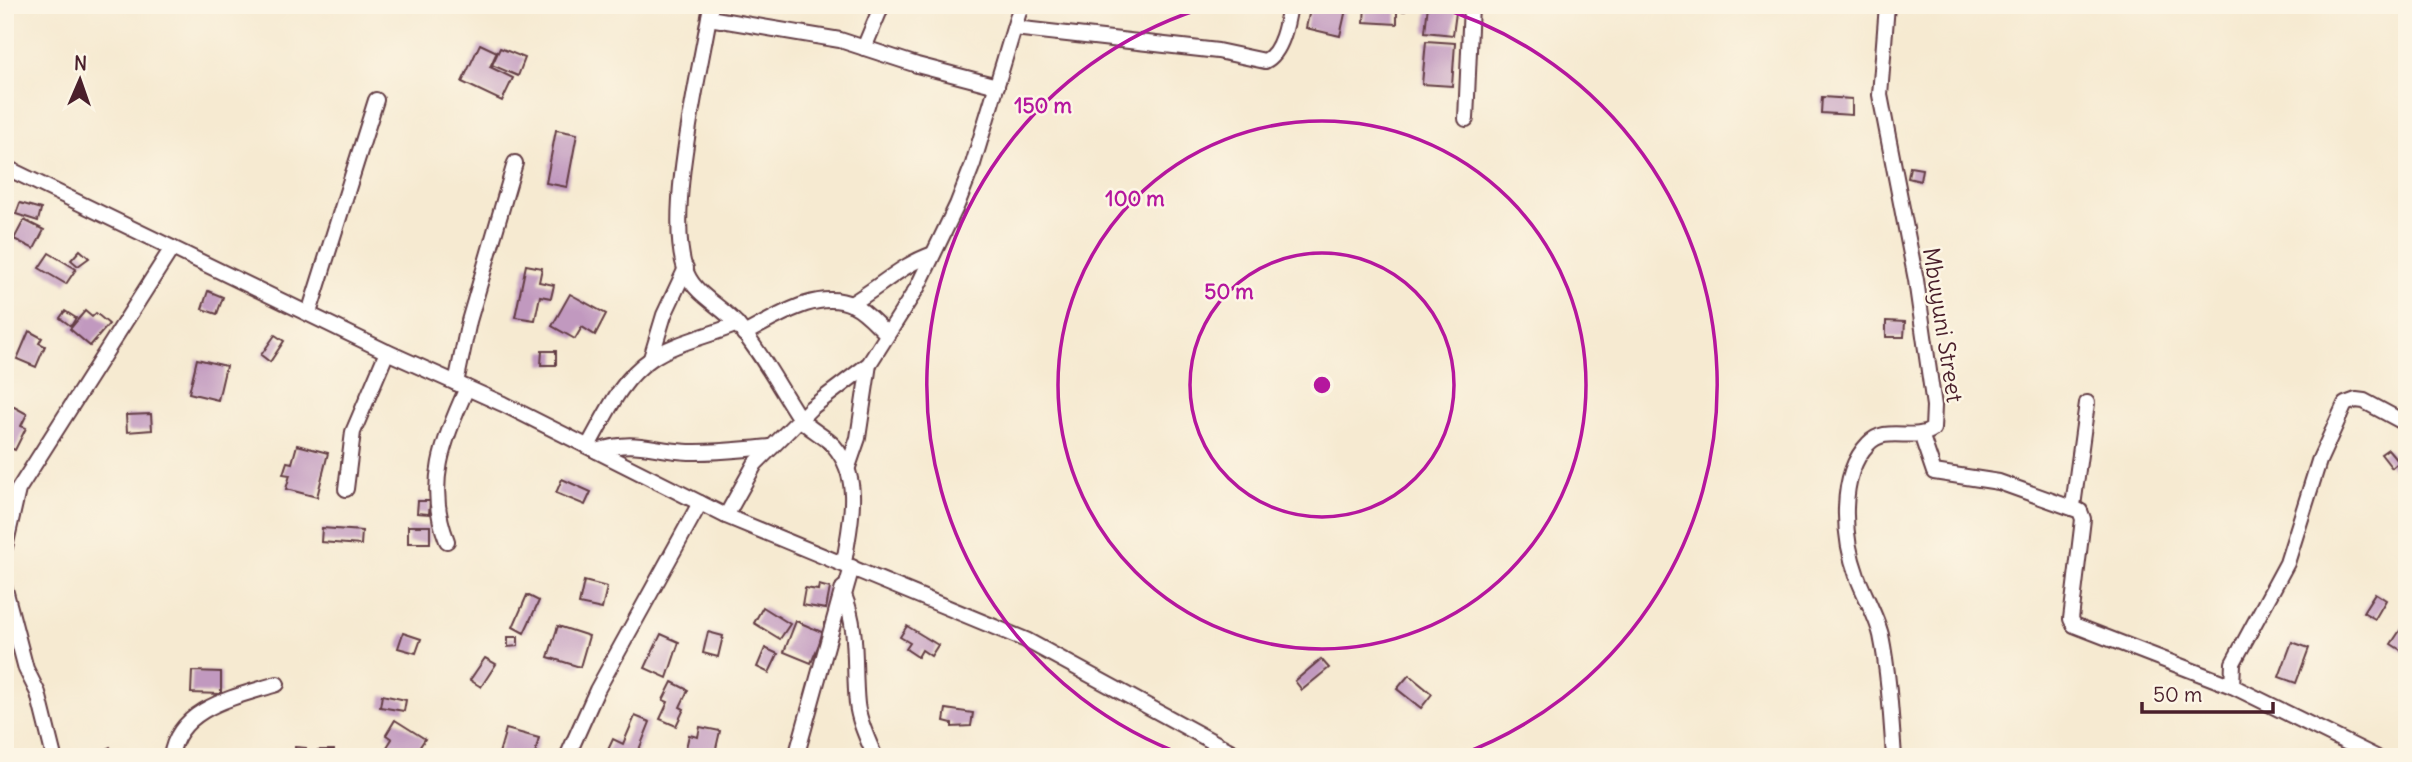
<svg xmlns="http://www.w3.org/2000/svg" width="2412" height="762" font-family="Delius,sans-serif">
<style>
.building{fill:#c199bf}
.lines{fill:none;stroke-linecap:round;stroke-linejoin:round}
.street-casing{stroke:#643d44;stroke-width:18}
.street{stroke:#fff;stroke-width:14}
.ring{fill:none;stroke:#b5179e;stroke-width:3.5}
.labels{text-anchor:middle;stroke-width:5;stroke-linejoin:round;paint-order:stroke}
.street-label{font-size:23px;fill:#4a1f2b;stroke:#fcf5e5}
.centre{fill:#b5179e;stroke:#fcf5e5;stroke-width:3.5}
.ring-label{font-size:21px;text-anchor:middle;font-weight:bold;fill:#b5179e;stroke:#fcf5e5;stroke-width:5;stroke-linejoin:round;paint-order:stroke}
</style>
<rect width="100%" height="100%" fill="#fcf5e5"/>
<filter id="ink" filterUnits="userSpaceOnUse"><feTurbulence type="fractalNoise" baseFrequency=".0143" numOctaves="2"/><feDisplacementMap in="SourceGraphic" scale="14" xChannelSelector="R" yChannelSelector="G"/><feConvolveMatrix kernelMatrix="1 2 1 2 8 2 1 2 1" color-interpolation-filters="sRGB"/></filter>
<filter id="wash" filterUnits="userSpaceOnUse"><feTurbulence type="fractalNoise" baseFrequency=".00686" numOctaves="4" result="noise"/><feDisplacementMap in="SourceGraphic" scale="28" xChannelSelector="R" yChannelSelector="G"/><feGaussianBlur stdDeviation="1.57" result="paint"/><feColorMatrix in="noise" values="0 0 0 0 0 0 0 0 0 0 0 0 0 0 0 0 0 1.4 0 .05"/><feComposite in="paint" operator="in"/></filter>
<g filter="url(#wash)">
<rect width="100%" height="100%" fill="#f6ead1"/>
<g id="blocks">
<g class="building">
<path d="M1311,5H1347L1340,36L1306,28Z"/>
<path d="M1365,5H1405V11H1397V24L1364,22Z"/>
<path d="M1428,5H1457L1453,35L1425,32Z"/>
<path d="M1426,41L1455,43L1452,86L1422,84Z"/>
<path d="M480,44L497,52L490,67L513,78L502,101L462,82Z"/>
<path d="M500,48L525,58L518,76L492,65Z"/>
<path d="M1822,97L1852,99V115L1821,113Z"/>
<path d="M556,130L577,134L567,187L546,183Z"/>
<path d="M1910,167L1922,169L1920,181L1908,178Z"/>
<path d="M20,203L41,209L38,221L16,214Z"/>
<path d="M24,220L44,230L34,249L14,239Z"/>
<path d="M80,250L89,258L78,266L71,260Z"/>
<path d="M49,253L76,269L66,284L39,268Z"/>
<path d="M526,265L542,268L539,282L554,285L551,298L540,296L535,320L515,317Z"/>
<path d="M208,291L223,297L217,314L202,309Z"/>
<path d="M570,294L606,314L595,335L582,327L575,339L552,326Z"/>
<path d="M65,311L76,318L71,326L60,318Z"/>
<path d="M85,311L92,317L96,313L109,324L90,346L70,329Z"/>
<path d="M1886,321L1905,322L1904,337H1886Z"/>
<path d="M29,331L42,338L39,343L45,346L36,367L17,359Z"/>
<path d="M275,335L284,341L270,362L261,355Z"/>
<path d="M542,351H556V365H541Z"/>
<path d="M197,359L226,366L218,400L189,393Z"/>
<path d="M5,402L27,414L21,426L26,428L15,450L8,447L5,451Z"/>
<path d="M151,414L152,430L127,432L126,415Z"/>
<path d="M297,445L328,453L317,497L286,489L290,475L283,474L287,462L292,463Z"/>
<path d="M2388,449L2399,462L2392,468L2381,454Z"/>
<path d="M562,479L591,492L585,505L556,493Z"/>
<path d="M418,501H430L429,514L417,513Z"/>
<rect x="408" y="526" width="22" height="17"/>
<path d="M322,528L362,531L361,545L321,542Z"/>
<path d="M584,581L607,587L602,609L579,604Z"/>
<path d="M819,585L830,588L826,609L802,605L805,588L818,590Z"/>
<path d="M2375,593L2386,600L2375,619L2363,612Z"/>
<path d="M527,595L539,601L524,633L513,627Z"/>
<path d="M763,607L790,624L780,639L754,623Z"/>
<path d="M2407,620V654L2391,644Z"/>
<path d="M796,621L824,633L811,663L784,652Z"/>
<path d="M558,626L589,636L580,667L548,657Z"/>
<path d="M907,626L938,645L931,656L922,650L918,657L906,649L910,643L900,637Z"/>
<path d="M708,632L723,636L718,657L703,653Z"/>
<path d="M403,633L421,639L416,653L398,648Z"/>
<path d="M661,634L679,642L667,678L645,668Z"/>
<path d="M508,637H518V646L508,647Z"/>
<path d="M2292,642L2309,648L2296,683L2279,677Z"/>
<path d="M765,648L778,654L769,673L757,667Z"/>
<path d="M485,658L496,664L481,687L470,680Z"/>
<path d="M1321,659L1329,668L1302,690L1295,681Z"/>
<path d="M192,671L221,672V694L191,693Z"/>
<path d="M1409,675L1432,694L1421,708L1397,689Z"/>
<path d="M672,682L688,690L680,707L684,709L676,726L660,719L668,702L663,700Z"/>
<path d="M382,695L406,700L404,711L380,707Z"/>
<path d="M946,709L973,713L971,726L952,727V723L944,721Z"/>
<path d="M635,716L650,722L636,757L627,753L625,757H619L607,752L613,739L623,744Z"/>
<path d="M395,720L425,739L413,757L382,755L392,739L386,735Z"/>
<path d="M700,727L720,731L714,757H684L689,735L698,737Z"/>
<path d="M506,729L539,738L534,757H498Z"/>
<path d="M110,747L115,757H90Z"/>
<path d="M295,747L306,748V756H295Z"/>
<rect x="318" y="750" width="16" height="7"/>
</g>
</g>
</g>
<g filter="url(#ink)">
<use href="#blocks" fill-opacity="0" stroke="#643d44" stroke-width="2"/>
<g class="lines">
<g class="street-casing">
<g id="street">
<path d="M711,5C701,69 663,218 687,274C696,295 721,306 736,323C760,351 778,385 798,416C806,428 824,435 834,446C863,480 850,523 844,563"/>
<path d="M1887,5L1880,95L1916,280L1934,406L1933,429C1914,443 1886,424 1868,444C1838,475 1843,538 1857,576C1864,595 1876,615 1881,635C1889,675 1891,716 1894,757"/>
<path d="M709,18L840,40L917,65L997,86"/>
<path d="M1014,28L1218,51L1265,61C1282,53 1287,23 1290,5"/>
<path d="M864,48L882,5"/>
<path d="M1466,119L1471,5"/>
<path d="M5,167L387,352L503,404L726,516L1026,640L1241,757"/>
<path d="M851,304C880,287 901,265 933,254"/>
<path d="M309,313L376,100"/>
<path d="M744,334C775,318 818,288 853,305C866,311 876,324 887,334"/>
<path d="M651,358L664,315L686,268"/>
<path d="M456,383L469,321L515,163"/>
<path d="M1921,434L1934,472L1999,482L2080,511L2083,519L2071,619L2074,625L2232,686L2376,757"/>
<path d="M588,446C606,415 620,380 651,359C675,342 710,336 737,324"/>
<path d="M597,451C637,438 651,451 689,452C717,453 744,449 772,447"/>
<path d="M848,467L858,438L869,364"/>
<path d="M346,489L353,432L387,352"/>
<path d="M2073,506L2087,403"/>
<path d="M726,516L755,464L811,408L869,364L917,288L957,205L973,164L1021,5"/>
<path d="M447,541C425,486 443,440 467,388"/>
<path d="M5,547L18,490L172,248"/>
<path d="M852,567L844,595C859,631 853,666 857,704C859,722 868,740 875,757"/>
<path d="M5,589L26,669L38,693L54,757"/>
<path d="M2232,686L2233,663L2287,563L2319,461L2345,404L2356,400L2364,401L2407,424"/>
<path d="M171,757C178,707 236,697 277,684"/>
<path d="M567,757L597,690L700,503"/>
<path d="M796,757L843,588"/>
</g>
</g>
<use href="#street" class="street"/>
</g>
</g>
<g class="ring">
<circle cx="1322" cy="385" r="132"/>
<circle cx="1322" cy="385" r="264"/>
<path d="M1187 756A395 395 0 0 1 1213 5M1431 5A395 395 0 0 1 1457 756"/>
</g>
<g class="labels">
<g class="street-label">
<text transform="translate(1943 325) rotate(81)" y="8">Mbuyuni Street</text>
</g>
</g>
<circle cx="1322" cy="385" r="10" class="centre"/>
<g class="ring-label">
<text x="1043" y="113">150 m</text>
<text x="1135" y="206">100 m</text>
<text x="1229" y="299">50 m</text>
</g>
<rect width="2412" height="762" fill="none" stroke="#fcf5e5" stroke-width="28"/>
<g transform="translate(80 80) rotate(2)" stroke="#fcf5e5" stroke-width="5" paint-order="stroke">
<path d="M0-5L12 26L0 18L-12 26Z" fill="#4a1f2b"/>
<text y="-10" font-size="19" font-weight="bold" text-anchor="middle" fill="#4a1f2b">N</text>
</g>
<path d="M2142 702v10h131v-10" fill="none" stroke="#4a1f2b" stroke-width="3.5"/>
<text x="2153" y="702" font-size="21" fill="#4a1f2b" stroke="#fcf5e5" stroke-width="5" paint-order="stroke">50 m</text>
</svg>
